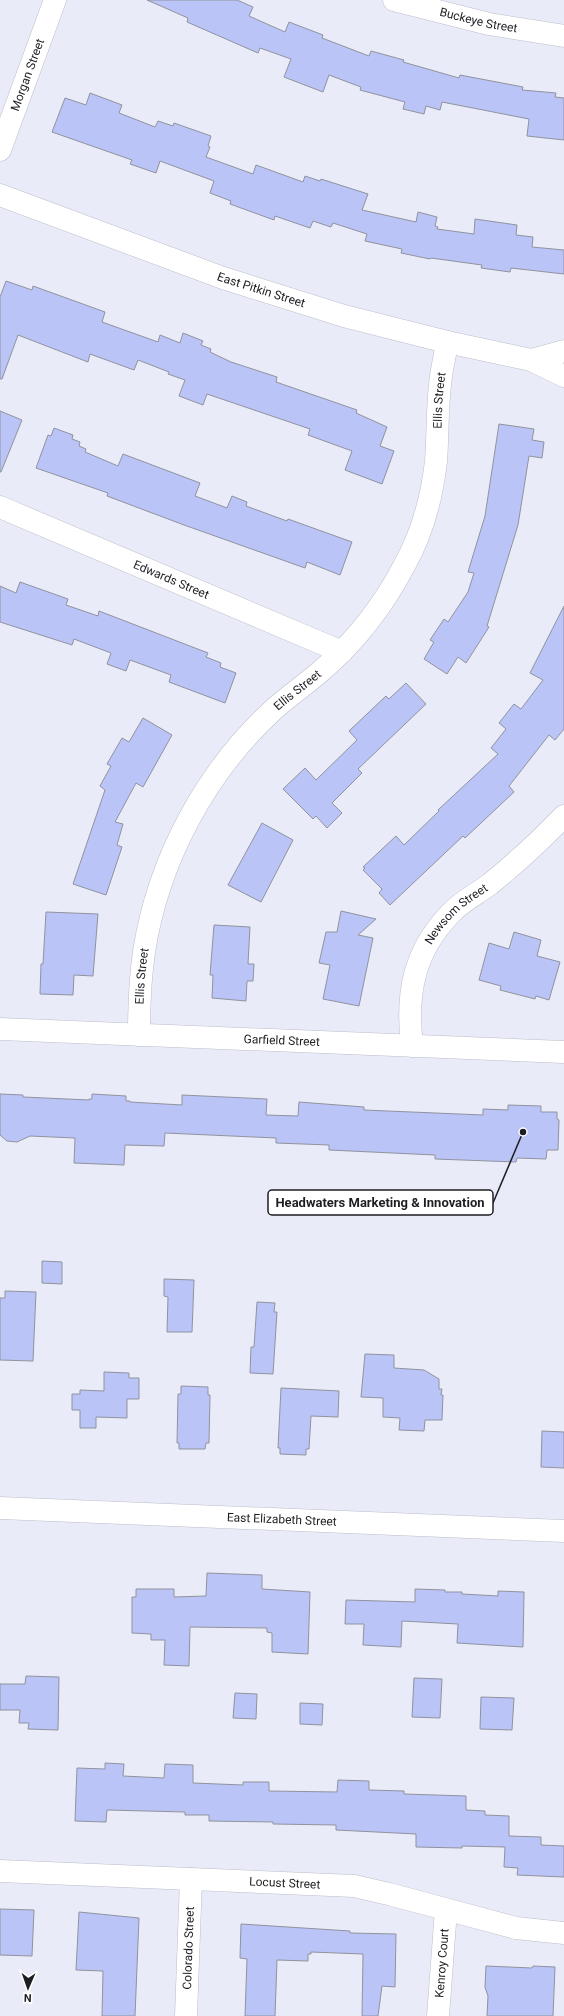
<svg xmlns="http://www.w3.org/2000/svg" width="564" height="2016" font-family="Roboto,sans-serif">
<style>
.building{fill:#bac4f6;stroke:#90939e}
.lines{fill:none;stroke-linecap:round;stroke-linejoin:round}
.minor-casing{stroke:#bcbeca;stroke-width:23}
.minor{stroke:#fff;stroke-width:22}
.labels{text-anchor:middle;stroke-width:3;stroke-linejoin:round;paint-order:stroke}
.street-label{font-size:12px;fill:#1d1e22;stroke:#fff}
.leader{fill:none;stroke:#1d1e22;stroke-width:1.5}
.callout-dot{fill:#1d1e22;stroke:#fff;stroke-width:1.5}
.callout{fill:#fff;stroke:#1d1e22;stroke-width:1.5}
.callout-label{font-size:13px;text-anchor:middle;font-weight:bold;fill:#1d1e22}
</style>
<rect width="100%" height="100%" fill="#e9ecf8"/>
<g class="building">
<path d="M147,0H237L253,7L249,16L285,32L289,22L323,35L322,38L369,56L371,51L404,60L403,62L459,78L460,75L523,87L522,90L556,93L555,97L564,98V140L527,136L529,119L442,102L440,110L426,106L424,114L403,109L405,102L360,90L361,87L329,75L323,92L284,77L291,59L260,48L258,53L187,22L188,18Z"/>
<path d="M90,93L122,105L119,113L155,127L158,121L173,126L174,123L211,136L208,146L210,147L206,157L253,174L256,165L303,182L305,176L320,181L321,179L368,194L362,210L416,222L418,212L437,217L435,226L438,227L437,229L474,234L475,219L517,225L516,235L533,237L532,247L564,250V274L511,268L510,272L481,268L482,265L431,258L430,259L401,253L402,249L365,241L367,234L333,223L331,227L313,221L310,228L275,216L274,220L230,204L231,201L210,193L214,181L160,161L156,173L130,164L132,160L52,132L65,98L86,105Z"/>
<path d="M6,281L32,290L33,286L105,312L102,322L158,342L160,335L180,343L183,333L203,341L201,345L211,349L210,352L231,362L277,377L276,382L357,410L356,413L387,427L380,446L394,451L382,484L345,470L352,451L308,435L310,429L207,394L203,405L179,396L185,380L168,374L169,372L138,360L134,370L90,354L88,362L18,335L2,379H0V297Z"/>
<path d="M0,411L22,420L1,472H0Z"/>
<path d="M499,424L534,429L532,440L544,442L542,458L529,456L518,525L487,626L489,627L466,663L458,657L447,674L424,659L434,642L430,640L444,619L448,622L468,592L474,573L468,572L485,516Z"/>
<path d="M54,428L73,435L72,439L80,442L79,446L86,449L85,452L118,466L123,454L200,483L195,496L227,508L232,496L247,502L246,506L287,521L288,519L352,542L340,575L307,562L305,568L184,525L107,496L108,493L36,468L48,435L51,436Z"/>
<path d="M20,582L68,599L66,605L98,616L99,611L208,653L206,657L221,663L220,667L236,673L225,703L169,682L171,675L130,660L126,671L107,664L111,653L74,639L72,645L0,622V586L16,593Z"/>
<path d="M564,606V729L555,740L549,735L509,786L514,792L465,838L463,836L390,905L379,893L382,889L363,870L365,868L363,867L396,836L404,845L439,811L438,810L498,754L491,748L506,729L499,723L514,704L521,709L543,680L530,673Z"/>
<path d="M406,683L426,704L358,769L362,773L332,803L342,813L327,828L316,816L313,819L283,789L305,768L316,780L357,740L349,731L386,696L389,699Z"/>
<path d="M143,718L172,735L143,787L136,783L115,822L123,824L117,845L122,847L106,895L73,884L105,790L100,786L111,766L107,764L122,738L129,742Z"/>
<path d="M262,823L293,840L261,902L228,885Z"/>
<path d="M341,911L376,919L358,935L373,938L359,1006L323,999L330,965L319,963L326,932H337Z"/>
<path d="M46,912L98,914L93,976L74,975L73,995L40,994L41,964H43Z"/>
<path d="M214,925L250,927L248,964H254L253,981H247L246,1001L212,998L213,975H210Z"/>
<path d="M514,932L541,940L537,956L560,962L549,1000L536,996L535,999L500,990L501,986L479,980L489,943L509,949Z"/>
<path d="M0,1094L23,1095V1097L89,1100V1099H92V1094L126,1096V1101H130V1102L182,1105V1095L267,1099L266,1115L298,1116L299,1102L364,1107V1110L483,1115V1109L508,1110V1105L541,1106V1112H557V1119L559,1120L558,1150H547L546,1159L517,1158L516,1162L435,1159V1155L329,1150V1145L276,1143V1138L165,1133L164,1146L125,1145L124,1165L74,1163L75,1138L30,1136L17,1142L7,1141L0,1135Z"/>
<path d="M42,1261L62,1262V1284L42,1283Z"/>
<path d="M164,1279L194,1280L192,1332H167L168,1297L164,1296Z"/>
<path d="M5,1291L36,1292L33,1361L0,1360V1298H5Z"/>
<path d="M257,1302L275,1303L274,1312H277L273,1374L250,1373L251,1347H254Z"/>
<path d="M365,1354L394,1355V1368L424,1370L439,1379V1389H442L441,1395H443L442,1420H425L424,1431L399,1430L400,1418L383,1417V1398L361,1397Z"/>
<path d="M104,1372L129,1373V1378H139V1399H127V1418L96,1417V1428H80V1410H72V1394H80V1390L104,1391Z"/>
<path d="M181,1386L208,1387V1395H210L209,1443H206L205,1449H179V1443H177L178,1394H181Z"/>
<path d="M281,1388L339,1391L338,1417L311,1416L309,1449H306V1455L280,1454V1448H278Z"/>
<path d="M542,1431L564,1432V1468L541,1467Z"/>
<path d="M207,1573L262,1575V1589L310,1592L308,1654L272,1652V1633L267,1632V1628L190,1627L189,1666L164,1665L165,1640H151V1634L132,1633V1597H136V1589H174V1597L206,1596Z"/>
<path d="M415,1589L445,1590V1592H462V1594L498,1596V1591L524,1592L523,1647L457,1643L458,1624L402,1621L401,1647L363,1645L364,1624H345L346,1600L415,1602Z"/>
<path d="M26,1676L59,1677L58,1730L28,1729L29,1723H19L20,1710H0V1684H25Z"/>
<path d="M414,1678L442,1679L440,1718L412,1717Z"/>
<path d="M235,1693L257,1694L256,1719L233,1718Z"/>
<path d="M481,1697L514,1698L512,1730L480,1729Z"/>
<path d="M300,1703L323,1704L322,1725L300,1724Z"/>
<path d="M105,1763L124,1764L123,1776L164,1778L165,1764L193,1765V1783L243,1785V1782H269V1791L337,1792L338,1780L369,1781V1790L404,1791V1794L466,1796V1810L485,1811V1815L509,1816V1836L541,1837V1845L564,1846V1877L517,1875L518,1868L504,1867L505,1847L462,1846V1848L416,1847V1834L336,1830V1825L273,1824V1822L209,1821V1815H185V1812L107,1810L106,1822L75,1821L77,1768L105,1769Z"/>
<path d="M0,1909L34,1910L32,1956L0,1955Z"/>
<path d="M79,1912L139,1918L135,2016H102L103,1971L76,1970Z"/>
<path d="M241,1924L350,1931V1933L396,1934L395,1987L382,1986L378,2016H362L363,1954L311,1952V1954H308V1961L277,1960L275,2016H245L247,1959L240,1958Z"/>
<path d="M486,1966L532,1968L533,1966L555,1967L553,2016H487L488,1996L485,1987Z"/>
</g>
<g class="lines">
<g class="minor-casing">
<g id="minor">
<path id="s1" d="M394,0L489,24L564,36"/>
<path id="s2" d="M0,150L55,0"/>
<path id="s3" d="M0,195L223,278L344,316L447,342L531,360L564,376"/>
<path d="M531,360L564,351"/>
<path id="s4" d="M0,507L342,652"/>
<path id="s5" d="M0,1029L564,1052"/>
<path id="s6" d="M139,1035C139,1007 140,979 144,952C158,861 205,773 272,711C287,697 305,685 321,671C355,642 383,606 404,566C422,534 432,497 436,461C438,436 437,410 440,385C441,371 445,357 447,342"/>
<path id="s7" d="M412,1046C406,994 413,952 451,913C462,901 477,894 490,884C516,863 541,840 564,816"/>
<path id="s8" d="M0,1508L564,1531"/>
<path id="s9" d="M0,1871L354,1886L389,1894L516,1928L564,1933"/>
<path id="s10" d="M186,2016L191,1879"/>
<path id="s11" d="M438,2016L446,1910"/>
</g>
</g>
<use href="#minor" class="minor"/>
</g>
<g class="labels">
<g class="street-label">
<text dy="4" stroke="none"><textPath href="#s1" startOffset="87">Buckeye Street</textPath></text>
<text dy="4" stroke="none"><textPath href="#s2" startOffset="80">Morgan Street</textPath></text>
<text dy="4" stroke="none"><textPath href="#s3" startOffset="278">East Pitkin Street</textPath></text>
<text dy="4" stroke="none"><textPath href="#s6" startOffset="730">Ellis Street</textPath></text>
<text dy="4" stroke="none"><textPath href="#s4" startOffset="186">Edwards Street</textPath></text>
<text dy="4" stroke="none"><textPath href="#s6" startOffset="394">Ellis Street</textPath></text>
<text dy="4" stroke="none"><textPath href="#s7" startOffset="147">Newsom Street</textPath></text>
<text dy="4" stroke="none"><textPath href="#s6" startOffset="59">Ellis Street</textPath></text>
<text dy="4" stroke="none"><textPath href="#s5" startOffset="282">Garfield Street</textPath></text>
<text dy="4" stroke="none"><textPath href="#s8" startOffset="282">East Elizabeth Street</textPath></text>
<text dy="4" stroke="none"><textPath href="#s9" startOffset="285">Locust Street</textPath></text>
<text dy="4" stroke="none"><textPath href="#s10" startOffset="68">Colorado Street</textPath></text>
<text dy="4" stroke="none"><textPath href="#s11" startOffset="53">Kenroy Court</textPath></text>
</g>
</g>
<path class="leader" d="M523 1132L493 1203"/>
<circle class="callout-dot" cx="523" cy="1132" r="4"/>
<rect class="callout" x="268" y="1190" width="225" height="25" rx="4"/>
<g class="callout-label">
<text x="380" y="1207">Headwaters Marketing &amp; Innovation</text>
</g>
<g transform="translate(28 1988) rotate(182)" stroke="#ffffff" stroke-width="3" paint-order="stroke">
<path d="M0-3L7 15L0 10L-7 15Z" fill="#1d1e22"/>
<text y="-6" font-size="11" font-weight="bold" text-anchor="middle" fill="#1d1e22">N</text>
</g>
</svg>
